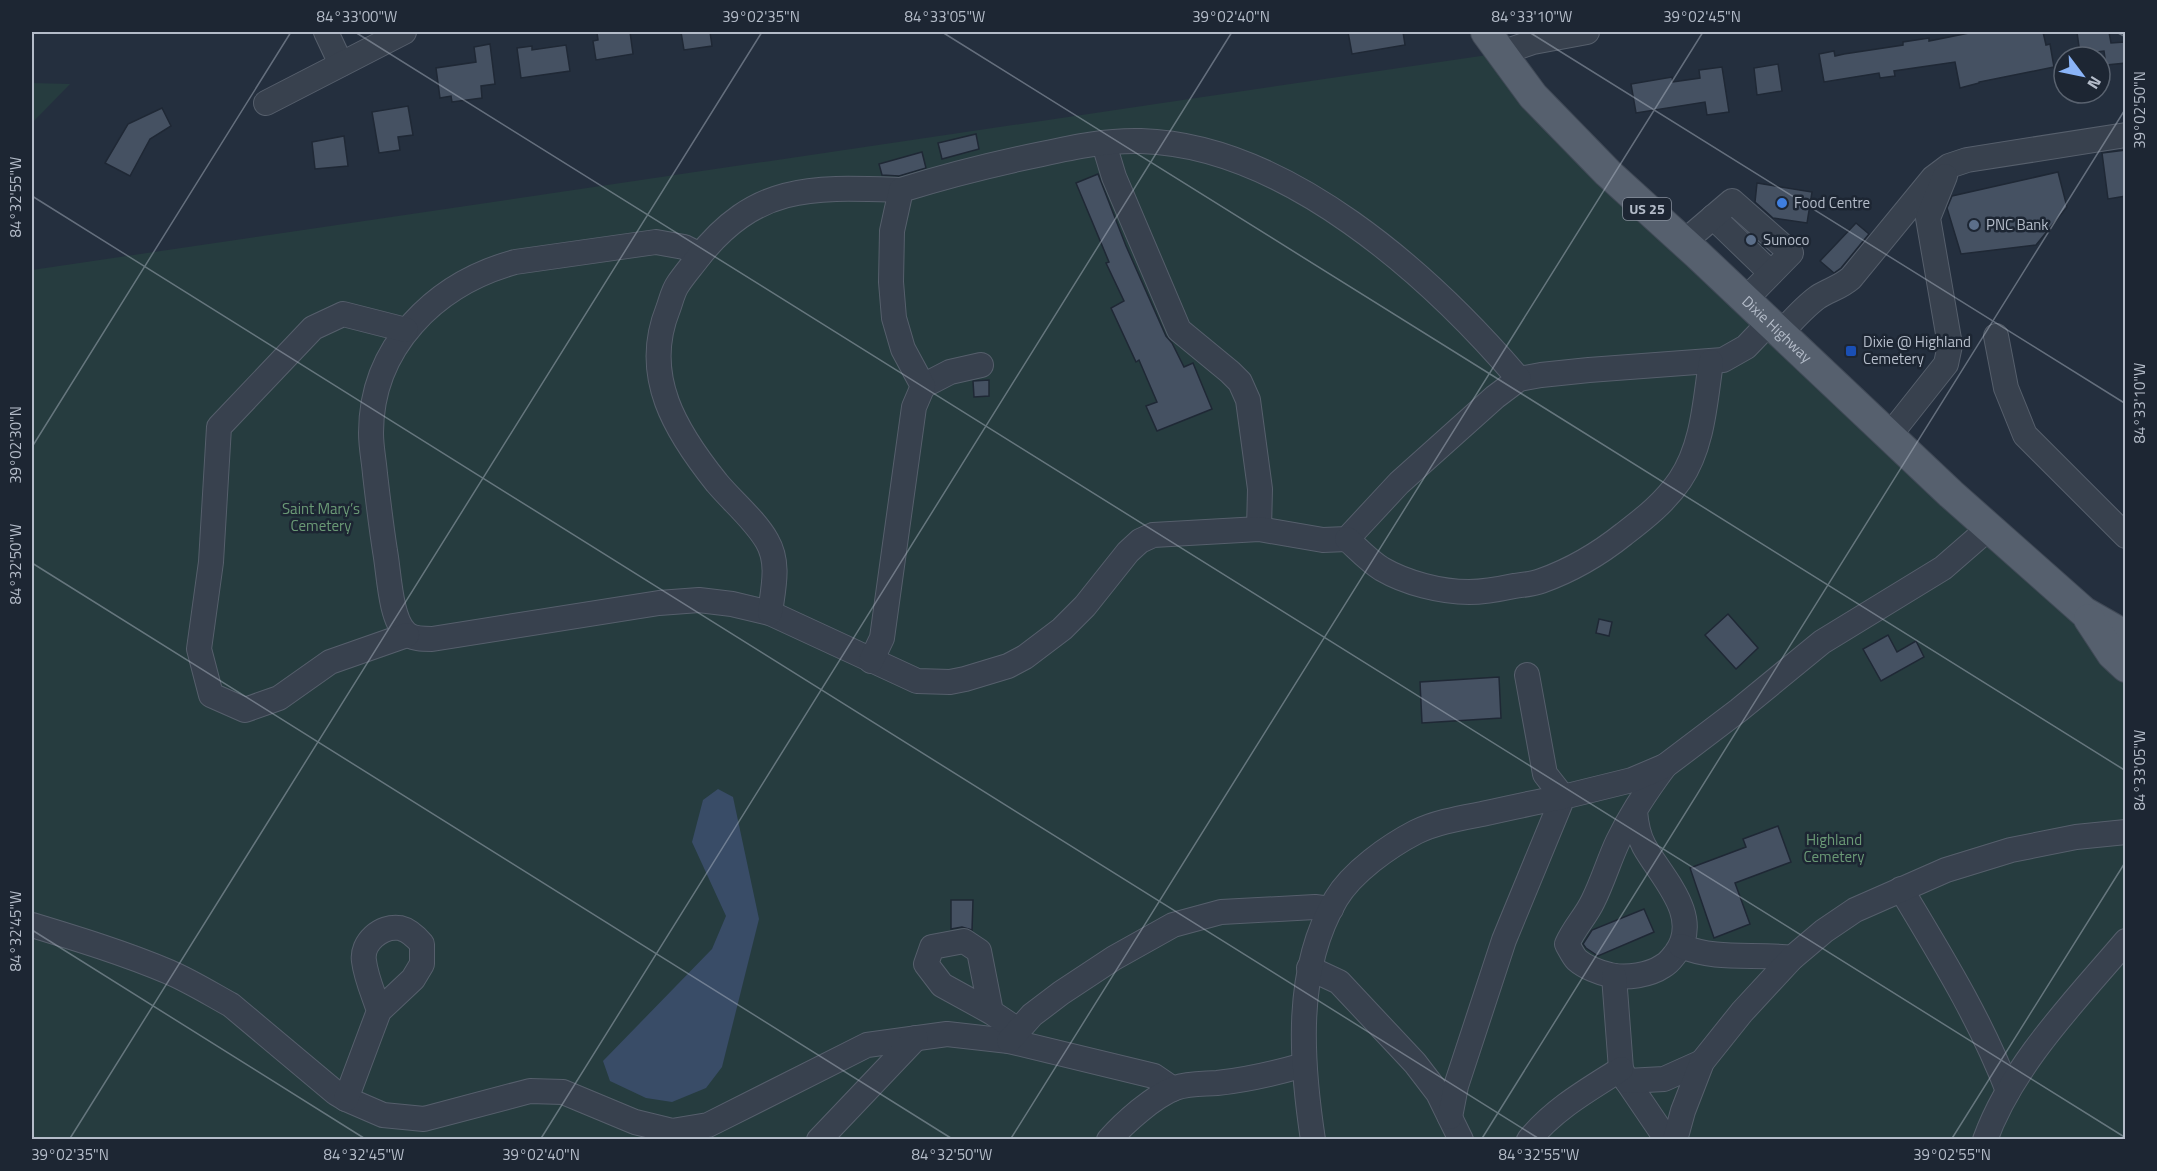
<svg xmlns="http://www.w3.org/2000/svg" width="2157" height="1171" font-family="'Titillium Web',sans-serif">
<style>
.green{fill:#263c3f}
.water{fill:#394c67}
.building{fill:#455162;stroke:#1f2835;stroke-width:1.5}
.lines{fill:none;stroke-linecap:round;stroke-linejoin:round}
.minor-casing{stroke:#565f6c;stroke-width:26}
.major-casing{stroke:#414a57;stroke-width:32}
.minor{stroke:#38414e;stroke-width:24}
.major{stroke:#56606e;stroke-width:30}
.ticks{fill:none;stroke:#b4bcc9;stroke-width:1.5;stroke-opacity:0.45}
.shop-dot{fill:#3f7fe0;stroke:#1d2633;stroke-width:2}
.service-dot{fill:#5c6f8a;stroke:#1d2633;stroke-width:2}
.transit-dot{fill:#1a4fb4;stroke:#1d2633;stroke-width:2}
.labels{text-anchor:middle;stroke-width:5;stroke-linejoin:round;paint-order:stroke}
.shield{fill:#1d2633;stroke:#878f9c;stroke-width:1.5}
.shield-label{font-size:14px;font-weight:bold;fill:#b4bcc9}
.poi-label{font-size:15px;fill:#b4bcc9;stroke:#1d2633;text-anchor:start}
.street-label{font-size:15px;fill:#b4bcc9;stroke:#1d2633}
.park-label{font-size:15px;fill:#6b9a76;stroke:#1d2633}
.neatline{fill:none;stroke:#b4bcc9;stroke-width:2}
.ticks-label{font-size:15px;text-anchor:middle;fill:#b4bcc9}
</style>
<rect width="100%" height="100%" fill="#242f3e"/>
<g class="green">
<path d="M1501,53L2125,667V1139H32V270Z"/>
<path d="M32,83L70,84L32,123Z"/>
</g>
<path class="water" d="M718,789L733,797L759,919L722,1067L706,1088L672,1102L646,1098L610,1081L603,1061L712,949L726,916L692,842L703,800Z"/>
<g class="building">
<path d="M597,32H630L633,54L596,60L593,41L598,40Z"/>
<path d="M681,32H710L712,46L684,50Z"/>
<path d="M1348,32H1403L1405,45L1352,54Z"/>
<path d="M1974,32H2043L2046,45L2050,44L2054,67L1979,82V83L1960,88L1955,62L1894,71L1895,76L1880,78L1879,73L1824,82L1819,54L1834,51L1835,56L1844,54L1903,45V42L1929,38V41Z"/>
<path d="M2077,32H2109L2111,43L2125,42L2126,63L2106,65L2104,51L2080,54Z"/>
<path d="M490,44L495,84L481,86L482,98L452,102L451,96L440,98L436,68L476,62L474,47Z"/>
<path d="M566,45L570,71L521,78L517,48L532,46V50Z"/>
<path d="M1778,64L1782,91L1757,95L1754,68Z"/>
<path d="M1722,67L1729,112L1707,115L1705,102L1636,113L1631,84L1672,77L1673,82L1700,78L1699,70Z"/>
<path d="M408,106L413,135L398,137L400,150L379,153L372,112Z"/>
<path d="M162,108L171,126L150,139L130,176L105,163L128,124Z"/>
<path d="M976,134L979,149L942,159L938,143Z"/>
<path d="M344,136L348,166L315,169L312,142Z"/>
<path d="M2126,150V196L2108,199L2102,153Z"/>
<path d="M922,152L926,168L899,176L882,175L879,164Z"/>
<path d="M2058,172L2067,207L2036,245L1961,254L1947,208L1952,196Z"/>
<path d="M1098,174L1126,246L1166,336L1172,343L1184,367L1193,363L1212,409L1157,431L1146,406L1157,402L1139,360L1136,362L1111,308L1124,301L1106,263L1109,262L1076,183Z"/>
<path d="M1757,183L1812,192L1807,223L1773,218L1755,202Z"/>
<path d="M1856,223L1869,234L1841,268L1834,273L1820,261Z"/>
<path d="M989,380V396L974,397L973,381Z"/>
<path d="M1728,614L1758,648L1736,669L1705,635Z"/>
<path d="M1599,619L1612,622L1609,636L1596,633Z"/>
<path d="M1888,635L1897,652L1916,641L1924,657L1881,681L1863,649Z"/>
<path d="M1499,677L1501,718L1422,723L1420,682Z"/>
<path d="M1778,826L1791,862L1735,883L1750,924L1714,938L1690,868L1746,847L1743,839Z"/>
<path d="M951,900H973L972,930L962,927L951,929Z"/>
<path d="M1644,909L1654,932L1598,956L1586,948L1583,944L1592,930Z"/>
</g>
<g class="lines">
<g class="minor-casing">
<g id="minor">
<path d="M326,32L341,64"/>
<path d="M1501,53L1533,42L1587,32"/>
<path d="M266,103L404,32"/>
<path d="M1104,144L1114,177L1179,330L1230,372L1240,382L1248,400L1260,489L1259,529"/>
<path d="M1713,217L1771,273"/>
<path d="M1684,242L1732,201L1791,253L1745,300"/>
<path d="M700,255L684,247L656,242L515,262C435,284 371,347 371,433C371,447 374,461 375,474C378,500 381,525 385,551C389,572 390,619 406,633C412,639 423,639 432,639L659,603L699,600L732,604L770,613L917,681L950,682L965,679L1008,666L1025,657L1062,629L1085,606L1128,552L1140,541L1153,535L1259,529L1323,540L1347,539L1399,483L1495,397L1519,379L1541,375L1589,370L1723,360L1746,347L1769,323"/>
<path d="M406,330L343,314L313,328L219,427L211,562L199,649L211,695L245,710L279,698L330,662L407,635"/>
<path d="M1780,334C1792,321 1804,307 1818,297C1829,290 1841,287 1851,278L1933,178L1949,166L1967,160L2126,135"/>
<path d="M1996,336L2006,388L2025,435L2126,536"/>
<path d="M923,386L950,372L981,365"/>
<path d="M1889,436L1946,364L1950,345L1928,218L1945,176"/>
<path d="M1347,539C1358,549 1369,561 1382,569C1406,583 1441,592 1469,592C1484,592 1500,589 1514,586C1523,585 1533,584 1541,581C1572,570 1599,554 1624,534C1645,518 1665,502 1680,480C1703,446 1705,402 1711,362"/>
<path d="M770,613C773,589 780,563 767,541C755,520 733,502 717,483C676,432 641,376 668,309C671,301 673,291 678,284C684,275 691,267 697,259C756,183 813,187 901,190"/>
<path d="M871,661L882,638L914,407L923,386L903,349L894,318L891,282L892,231L901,190C949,175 993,164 1042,154C1074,147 1107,140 1141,141C1286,145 1430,275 1519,379"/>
<path d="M1635,811C1636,823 1638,835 1644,846C1661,877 1703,916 1676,953C1672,958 1669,963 1663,966C1650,975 1626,979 1610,975C1600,973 1585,967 1577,960C1573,956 1570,949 1567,944C1574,928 1586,916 1593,901C1603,881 1609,860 1618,841C1631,814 1647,790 1665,766"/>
<path d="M1901,889C1940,954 1981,1020 2008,1091"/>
<path d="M32,925C78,939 124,953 169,972C190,981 211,994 231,1005L336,1093L346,1099L383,1115L424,1119L530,1091L563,1092L635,1122L672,1131L708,1125L867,1045L947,1034L1009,1041L1154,1076L1173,1089"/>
<path d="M1681,946C1717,961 1754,953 1792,958"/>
<path d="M1309,968L1339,982L1415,1063L1438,1093L1461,1140"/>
<path d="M1614,976L1621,1069L1627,1081L1667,1140"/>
<path d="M991,1012L942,985L926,964L932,947L964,941L979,951L991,1012L1018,1030"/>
<path d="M1009,1041L1032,1015L1061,993L1114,958L1173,925L1221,912L1315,907L1331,909"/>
<path d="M1627,1081L1664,1079L1702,1062"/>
<path d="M346,1099L379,1011L413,979L422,964V944C416,937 409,930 400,928C381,925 361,943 364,961C366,978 374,995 379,1011"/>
<path d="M1450,1117L1456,1086L1504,940L1563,797L1632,780L1665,766L1739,710L1822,642L1943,568L1989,528"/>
<path d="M819,1140L916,1038"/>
<path d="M1109,1140C1125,1122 1153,1097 1175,1088C1189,1083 1203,1084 1217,1083C1247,1080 1276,1073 1304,1065"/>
<path d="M1313,1140C1301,1061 1294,970 1336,899C1352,872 1389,846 1416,832C1436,822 1461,818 1482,814C1509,808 1536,802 1563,797L1545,774L1527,675"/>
<path d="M1529,1140C1554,1109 1588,1090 1621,1069"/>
<path d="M1675,1140L1683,1111L1702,1062L1742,1012L1792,958L1824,931L1855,910L1946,870L2011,850L2076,837L2126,832"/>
<path d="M1985,1140C2012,1065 2075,1001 2126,941"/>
</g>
</g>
<g class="major-casing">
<g id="major">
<path id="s1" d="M1486,32L1533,96L1608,173L1697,254L1951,494L2084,612L2126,636"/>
<path d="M2089,619L2112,654L2126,667"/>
</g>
</g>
<use href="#minor" class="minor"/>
<use href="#major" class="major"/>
</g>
<path class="ticks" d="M355,32L2126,1138M942,32L2126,771M1529,32L2126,404M2116,32L2126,37M32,196L1541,1140M32,447L291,32M32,563L954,1140M32,930L367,1140M69,1140L762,32M540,1140L1232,32M1010,1140L1703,32M1481,1140L2126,108M1951,1140L2126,861"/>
<circle class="shop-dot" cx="1782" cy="203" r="6"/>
<g class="service-dot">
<circle cx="1974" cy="225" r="6"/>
<circle cx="1751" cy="240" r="6"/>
</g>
<rect class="transit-dot" x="1845" y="345" width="12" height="12" rx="3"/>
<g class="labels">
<rect class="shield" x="1623" y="198" width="48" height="22" rx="4.5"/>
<g class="shield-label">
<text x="1647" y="214">US 25</text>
</g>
<g class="poi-label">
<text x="1794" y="208">Food Centre</text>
<text x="1986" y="230">PNC Bank</text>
<text x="1763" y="245">Sunoco</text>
<text x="1863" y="347">Dixie @ Highland<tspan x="1863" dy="17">Cemetery</tspan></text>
</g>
<g class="street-label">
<text dy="5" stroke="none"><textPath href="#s1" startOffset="417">Dixie Highway</textPath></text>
</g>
<g class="park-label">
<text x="321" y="514">Saint Mary’s<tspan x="321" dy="17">Cemetery</tspan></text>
<text x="1834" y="845">Highland<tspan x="1834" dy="17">Cemetery</tspan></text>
</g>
</g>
<rect width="2157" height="1171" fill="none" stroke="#1d2633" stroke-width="66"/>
<g transform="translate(2082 75) rotate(122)"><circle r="28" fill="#1d2633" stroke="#59626f" stroke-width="1.5"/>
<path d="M0-4.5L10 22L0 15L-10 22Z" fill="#8ab4f8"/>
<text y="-9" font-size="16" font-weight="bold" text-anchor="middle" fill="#b4bcc9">N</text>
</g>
<rect x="33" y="33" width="2091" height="1105" class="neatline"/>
<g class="ticks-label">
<text x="357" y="22">84°33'00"W</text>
<text x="761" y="22">39°02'35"N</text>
<text x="945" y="22">84°33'05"W</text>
<text x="1231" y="22">39°02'40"N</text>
<text x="1532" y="22">84°33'10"W</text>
<text x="1702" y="22">39°02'45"N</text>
<text transform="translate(2140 110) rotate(-90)" y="5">39°02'50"N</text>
<text transform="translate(16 197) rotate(-90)" y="5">84°32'55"W</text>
<text transform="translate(2140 403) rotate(-90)" y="5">84°33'10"W</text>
<text transform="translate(16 445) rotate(-90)" y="5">39°02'30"N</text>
<text transform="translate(16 564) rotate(-90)" y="5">84°32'50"W</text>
<text transform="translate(2140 770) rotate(-90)" y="5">84°33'05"W</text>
<text transform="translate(16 931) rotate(-90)" y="5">84°32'45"W</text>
<text x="70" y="1160">39°02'35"N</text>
<text x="364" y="1160">84°32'45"W</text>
<text x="541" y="1160">39°02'40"N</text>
<text x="952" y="1160">84°32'50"W</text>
<text x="1539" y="1160">84°32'55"W</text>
<text x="1952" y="1160">39°02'55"N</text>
</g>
</svg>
